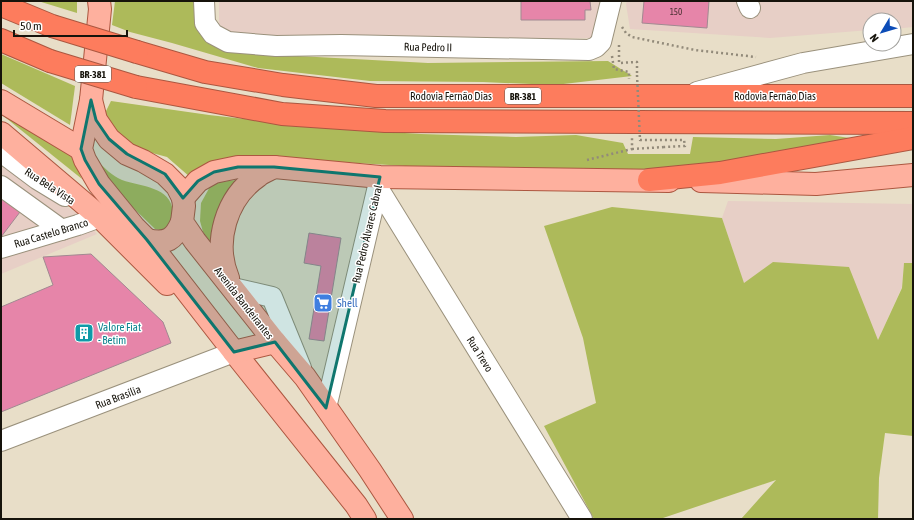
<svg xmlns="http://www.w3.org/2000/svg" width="914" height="520" font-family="'Asap Condensed',sans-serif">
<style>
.industrial{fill:#e7cfc6}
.green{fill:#adba5a}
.building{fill:#e685a9;stroke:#a18991}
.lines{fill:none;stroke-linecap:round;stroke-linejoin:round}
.minor-casing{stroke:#9a917c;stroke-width:22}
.major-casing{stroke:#ac5740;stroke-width:24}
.highway-casing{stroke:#ac5740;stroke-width:24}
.path{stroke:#928a7a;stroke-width:2.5;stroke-dasharray:2 3;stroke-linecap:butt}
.minor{stroke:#fff;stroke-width:20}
.major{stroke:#feb09e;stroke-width:22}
.highway{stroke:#fd7c5d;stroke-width:22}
.highway-bridge-casing{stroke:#ac5740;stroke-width:24;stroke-linecap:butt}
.path-bridge{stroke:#928a7a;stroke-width:2.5;stroke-dasharray:2 3;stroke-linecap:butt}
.highway-bridge{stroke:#fd7c5d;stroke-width:22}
.marked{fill:#0f766e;fill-opacity:0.2;stroke:#0f766e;stroke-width:3;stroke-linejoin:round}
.labels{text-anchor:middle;stroke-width:3;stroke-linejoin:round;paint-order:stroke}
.number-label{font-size:9px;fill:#4a3032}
.shield{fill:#fff;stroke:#5c5a54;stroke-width:1}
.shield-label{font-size:10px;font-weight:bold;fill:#16130b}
.street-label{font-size:11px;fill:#16130b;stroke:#fff}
.shop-label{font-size:11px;fill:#366cbe;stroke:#fff;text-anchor:start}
.culture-label{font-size:11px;fill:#0d838f;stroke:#fff;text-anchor:start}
</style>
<rect width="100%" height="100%" fill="#e8dec8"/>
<g class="industrial">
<path d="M219,1H606L596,38L240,43L219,24Z"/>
<path d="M627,1H913V27L894,29V20H870V30L770,38L630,29L626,4Z"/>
<path d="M1,166L80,215L97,234L1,274Z"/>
<path d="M728,201L913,204V263H904L902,287L878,340L744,284L722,218Z"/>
</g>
<g class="green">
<path d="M38,1H77V13Z"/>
<path d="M115,1H199V31L261,54L428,63L608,61L632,76L555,85L483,82L370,81L258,68L172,43L130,32L112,25Z"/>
<path d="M1,54L75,86L70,125L1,83Z"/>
<path d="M111,101L209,115L323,128L421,134L516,137L576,135L623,143L628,154H690L693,137L776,139L830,135L856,139L743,160L640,171L422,167L243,156L190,177L167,157L130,147L106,126V111Z"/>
<path d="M1,114L65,144L82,179Z"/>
<path d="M97,161C105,168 112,176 122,180C141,187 171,186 173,212C173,221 170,225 164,231L155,229L119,194L102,174Z"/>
<path d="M236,180L211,243L203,232L200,221L201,203L212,183Z"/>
<path d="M612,207L722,218L744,283L773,262L849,267L878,340L902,288L904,263H913V436L885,433L879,478L878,519H741L776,480L660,519H594L544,426L596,403L583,338L544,226Z"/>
</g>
<g class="building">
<path d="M521,1H590L591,10H585V20H521Z"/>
<path d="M644,1H709L707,28L642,23Z"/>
<path d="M1,191L23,208L1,237Z"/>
<path d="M309,233L341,238L324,341L309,339L321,266L304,263Z"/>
<path d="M91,254L163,322L171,343L1,412V307L53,285L43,257Z"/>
</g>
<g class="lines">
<g class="minor-casing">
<g id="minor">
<path d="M204,1L205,23L213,34L228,42L276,46L341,45L589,50L596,47L601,42L611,1"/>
<path d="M747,1L750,8"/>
<path d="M697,92L803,63L913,44"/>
<path d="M1,152L37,179L65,196"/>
<path d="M1,186L62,230"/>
<path d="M378,188L582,519"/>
<path d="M1,248L78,225L100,217"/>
<path d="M233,288L272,297L301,368"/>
<path d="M326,408L379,182"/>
<path d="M1,441L234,352"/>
</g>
</g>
<g class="major-casing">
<g id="major">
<path d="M99,1L100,9L91,100L81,149L85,160L99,184L134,227L147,240L234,352L356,505L365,519"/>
<path d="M91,100L96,120L109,139L127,154L143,161L165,174L177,186L183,198L184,206L182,222L195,241L275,342L305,377L370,470L402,519"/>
<path d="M1,101L81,149"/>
<path d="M1,133L100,217L167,284"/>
<path d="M701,181L816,184L913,175"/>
<path d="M183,198L198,181L214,172L238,167H274L380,177L669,181"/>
<path d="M147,240C167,244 174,240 182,222"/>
<path d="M228,278C213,242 226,198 258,176C262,172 269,170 274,167"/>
<path d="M234,352L275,342"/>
</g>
</g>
<g class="highway-casing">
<g id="highway">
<path d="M1,5L52,26"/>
<path d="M1,40L50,61"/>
<path d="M137,52L205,72L283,85L376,96H913"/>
<path d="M136,87L282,114L385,121L913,123"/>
<path d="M649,180L720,173L913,138"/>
</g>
</g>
<g class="path">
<path d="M622,27L626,33L632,37L695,50L756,57"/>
<path d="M619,45V63L637,62V75"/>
<path d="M612,56L614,69L629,72V79"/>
<path d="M632,149L664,147"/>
<path d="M587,160L632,149V138"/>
</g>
<use href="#minor" class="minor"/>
<use href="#major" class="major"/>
<use href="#highway" class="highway"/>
<g class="highway-bridge-casing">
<g id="highway-bridge">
<path d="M52,26L137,52"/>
<path d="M50,61L136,87"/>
</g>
</g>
<path class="path-bridge" d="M637,75L640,140H684L685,146L664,147"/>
<use href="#highway-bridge" class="highway-bridge"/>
</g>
<path class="marked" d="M91,100L96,120L109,139L127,154L165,174L183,198L198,181L214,172L238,167H274L380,177L326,408L275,342L234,352L147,240L99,184L85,160L81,149Z"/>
<defs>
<g id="supermarket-square" transform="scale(1)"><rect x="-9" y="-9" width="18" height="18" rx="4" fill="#3f7fe0" stroke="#fff"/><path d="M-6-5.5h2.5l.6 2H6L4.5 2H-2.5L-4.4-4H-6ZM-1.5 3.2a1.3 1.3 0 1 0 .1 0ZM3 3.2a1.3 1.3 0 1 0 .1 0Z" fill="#fff"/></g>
<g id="building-square" transform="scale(1)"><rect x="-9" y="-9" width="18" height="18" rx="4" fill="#0f9aa8" stroke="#fff"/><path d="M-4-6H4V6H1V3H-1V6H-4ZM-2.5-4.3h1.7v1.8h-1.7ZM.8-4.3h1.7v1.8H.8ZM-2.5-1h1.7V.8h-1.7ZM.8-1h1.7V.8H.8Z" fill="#fff"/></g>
</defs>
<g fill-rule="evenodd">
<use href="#supermarket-square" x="323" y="303"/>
<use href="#building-square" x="84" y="333"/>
</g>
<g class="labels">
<g class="number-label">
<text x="676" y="15">150</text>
</g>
<g class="shield">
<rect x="75" y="66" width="36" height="16" rx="3"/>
<rect x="505" y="88" width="36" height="16" rx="3"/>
</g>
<g class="shield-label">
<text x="93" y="78">BR-381</text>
<text x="523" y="100">BR-381</text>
</g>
<g class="street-label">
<text transform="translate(428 47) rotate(1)" y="4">Rua Pedro II</text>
<text x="451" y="100">Rodovia Fernão Dias</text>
<text x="775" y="100">Rodovia Fernão Dias</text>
<text transform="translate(50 186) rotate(33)" y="4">Rua Bela Vista</text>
<text transform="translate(51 233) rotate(-17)" y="4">Rua Castelo Branco</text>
<text transform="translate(367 234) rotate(-77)" y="4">Rua Pedro Álvares Cabral</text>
<text transform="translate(244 303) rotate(52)" y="4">Avenida Bandeirantes</text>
<text transform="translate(480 354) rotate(58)" y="4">Rua Trevo</text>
<text transform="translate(118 397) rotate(-21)" y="4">Rua Brasília</text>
</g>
<g class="shop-label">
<text x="337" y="307">Shell</text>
</g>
<g class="culture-label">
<text x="98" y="331">Valore Fiat<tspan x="98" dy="13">- Betim</tspan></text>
</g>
</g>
<rect width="914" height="520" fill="none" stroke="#16130b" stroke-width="4"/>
<g transform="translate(882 32) rotate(232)"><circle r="19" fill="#ffffff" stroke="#a2a19d"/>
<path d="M0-3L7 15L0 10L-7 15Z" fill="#0c4cb7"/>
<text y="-6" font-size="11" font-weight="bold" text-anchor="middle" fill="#16130b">N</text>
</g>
<path d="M14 30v6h113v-6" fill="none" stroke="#16130b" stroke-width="2"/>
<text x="20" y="30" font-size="12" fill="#16130b" stroke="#ffffff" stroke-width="3" paint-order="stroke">50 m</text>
</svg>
